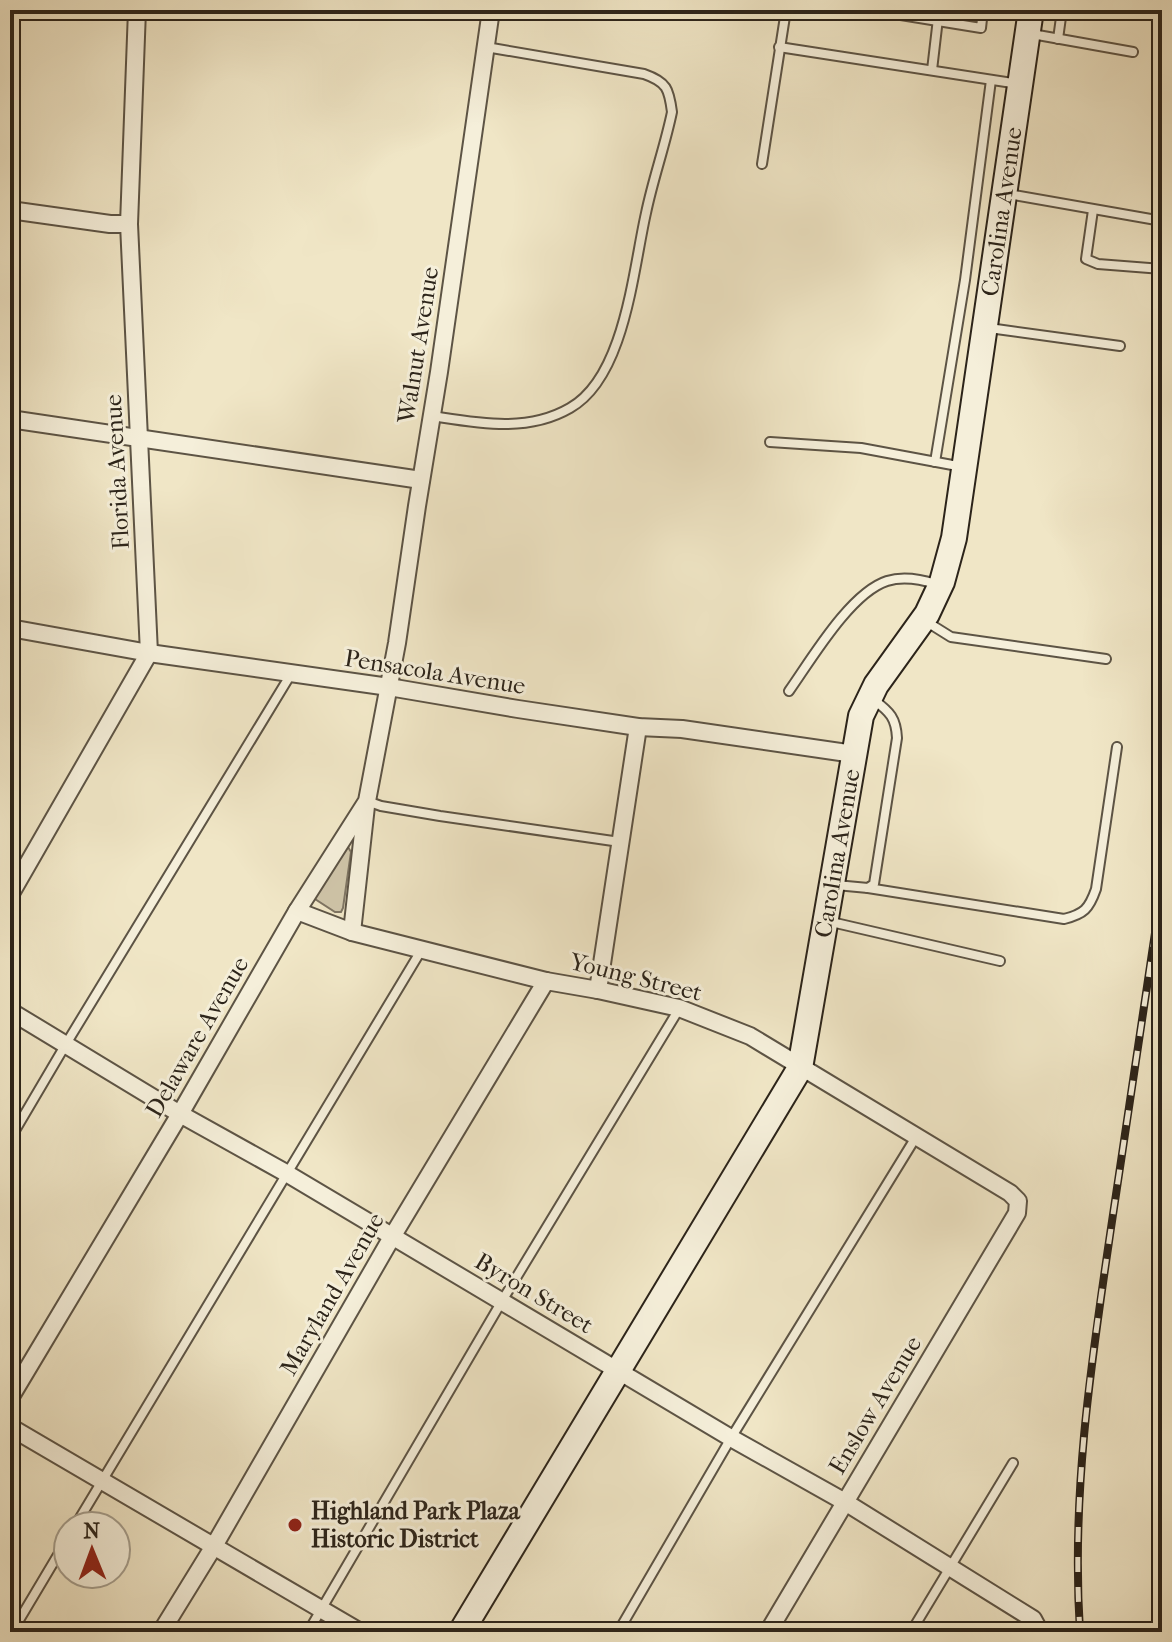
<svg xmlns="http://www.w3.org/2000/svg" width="1172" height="1642" font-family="'IM FELL French Canon',serif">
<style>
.green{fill:#cfc5a9;stroke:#7e7462;stroke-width:2}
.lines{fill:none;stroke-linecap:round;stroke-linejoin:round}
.lane-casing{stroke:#5d5445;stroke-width:12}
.street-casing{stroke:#5d5445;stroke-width:20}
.secondary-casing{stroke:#2c241a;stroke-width:28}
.lane{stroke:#f5efda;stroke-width:8}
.street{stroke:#f5efda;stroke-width:16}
.secondary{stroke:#f5efda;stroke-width:24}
.rail-casing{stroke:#2c241a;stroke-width:8}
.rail{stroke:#f5efda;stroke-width:5;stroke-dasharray:15;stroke-linecap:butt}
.poi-dot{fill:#8f2418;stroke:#f5efda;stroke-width:3}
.labels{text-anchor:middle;stroke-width:6;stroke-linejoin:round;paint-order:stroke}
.street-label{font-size:24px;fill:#2c241a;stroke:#f5efda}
.poi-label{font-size:24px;font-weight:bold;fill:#2c241a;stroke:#f5efda;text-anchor:start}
</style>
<rect width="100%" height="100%" fill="#f0e6c6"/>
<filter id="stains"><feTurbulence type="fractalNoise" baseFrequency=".0025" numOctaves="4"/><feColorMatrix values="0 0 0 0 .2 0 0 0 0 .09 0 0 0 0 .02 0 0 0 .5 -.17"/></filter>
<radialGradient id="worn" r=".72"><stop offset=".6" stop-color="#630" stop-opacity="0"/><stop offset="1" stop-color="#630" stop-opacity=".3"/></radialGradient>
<path class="green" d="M348,847L351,852L343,908L341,912H335L315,899L316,894L344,848Z"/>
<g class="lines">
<g class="lane-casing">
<g id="lane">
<path d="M870,10L981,28L983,10"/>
<path d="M1032,34L1133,52"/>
<path d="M1058,39L1062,10"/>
<path d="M779,47L1019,84"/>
<path d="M932,70L939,10"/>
<path d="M762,164L786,10"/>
<path d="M1008,194L1162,221"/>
<path d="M1093,210L1086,259L1098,264L1162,269"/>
<path d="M989,328L1120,346"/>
<path d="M432,416C478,423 527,433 570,408C625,377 633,270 646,213C653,179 665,146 672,112C669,89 667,82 644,74L486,47"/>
<path d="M770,442L861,448L963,467"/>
<path d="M935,462L965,280L991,80"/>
<path d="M927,622L951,637L1106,659"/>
<path d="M789,691C811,660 850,593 887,581C903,576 920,579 936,584"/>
<path d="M367,801L381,806L440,816L620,842"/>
<path d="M836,885L868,888L874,884L897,738C896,718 890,712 874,700"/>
<path d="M868,888L1064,919C1084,914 1089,909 1096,889L1117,747"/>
<path d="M827,921L1000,961"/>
<path d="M10,1139L66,1044L291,674"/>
<path d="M75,1526L422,949"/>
<path d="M12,1632L68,1538"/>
<path d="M308,1632L502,1301L679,1009"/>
<path d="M618,1632L731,1438L916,1137"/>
<path d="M911,1632L1013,1463"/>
</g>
</g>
<g class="street-casing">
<g id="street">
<path d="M10,210L110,224H129"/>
<path d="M10,419L421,480"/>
<path d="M10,628L149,653L389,687L518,709L638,727L682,729L854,754"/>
<path d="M10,895L149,653L129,224L137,10"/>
<path d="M297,911L352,932L546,981L598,990L679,1008L750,1036L1010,1193L1018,1201L1017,1213L768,1632"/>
<path d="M352,932L366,806"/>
<path d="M598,990L638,727"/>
<path d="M10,1011L180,1114L286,1173L731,1438L845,1502L1033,1619L1040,1632"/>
<path d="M10,1398L180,1114L297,911L367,801L397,643L417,506L439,372L491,10"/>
<path d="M10,1427L360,1632"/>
<path d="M161,1632L214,1546L392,1237L546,981"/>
</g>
</g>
<g class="secondary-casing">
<g id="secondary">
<path id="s1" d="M461,1632L800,1068L861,716L876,685L927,614L942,582L954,538L1031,10"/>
</g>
</g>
<use href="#lane" class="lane"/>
<use href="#street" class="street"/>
<use href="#secondary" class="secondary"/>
<g class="rail-casing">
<path id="rail" d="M1080,1632C1071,1494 1091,1364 1111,1228C1128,1114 1145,1000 1162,886"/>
</g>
<use href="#rail" class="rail"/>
</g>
<circle class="poi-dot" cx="295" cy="1525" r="8"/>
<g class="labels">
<g class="street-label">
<text dy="8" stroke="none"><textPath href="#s1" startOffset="1548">Carolina Avenue</textPath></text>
<text transform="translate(418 345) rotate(-81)" y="8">Walnut Avenue</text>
<text transform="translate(117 472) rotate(-93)" y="8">Florida Avenue</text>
<text transform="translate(435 672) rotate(9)" y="8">Pensacola Avenue</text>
<text dy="8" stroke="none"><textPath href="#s1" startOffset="876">Carolina Avenue</textPath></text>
<text transform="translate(636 977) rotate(14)" y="8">Young Street</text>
<text transform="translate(197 1037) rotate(-60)" y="8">Delaware Avenue</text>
<text transform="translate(534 1293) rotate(31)" y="8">Byron Street</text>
<text transform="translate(332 1294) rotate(-60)" y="8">Maryland Avenue</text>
<text transform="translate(875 1405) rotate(-59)" y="8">Enslow Avenue</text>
</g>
<g class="poi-label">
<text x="311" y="1519">Highland Park Plaza<tspan x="311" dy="28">Historic District</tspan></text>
</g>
</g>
<rect width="1172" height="1642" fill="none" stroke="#f0e6c6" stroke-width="40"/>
<rect x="12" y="12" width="1148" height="1618" fill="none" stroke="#2c241a" stroke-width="4"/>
<rect x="20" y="20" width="1132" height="1602" fill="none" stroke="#2c241a" stroke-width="2"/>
<g transform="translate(92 1550) rotate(359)"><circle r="38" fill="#f5efda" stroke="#a59e8d" stroke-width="2"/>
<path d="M0-6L14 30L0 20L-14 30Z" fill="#8f2418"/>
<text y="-12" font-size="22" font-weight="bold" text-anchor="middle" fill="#2c241a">N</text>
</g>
<rect width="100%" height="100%" filter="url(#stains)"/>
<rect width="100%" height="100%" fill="url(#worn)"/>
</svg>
